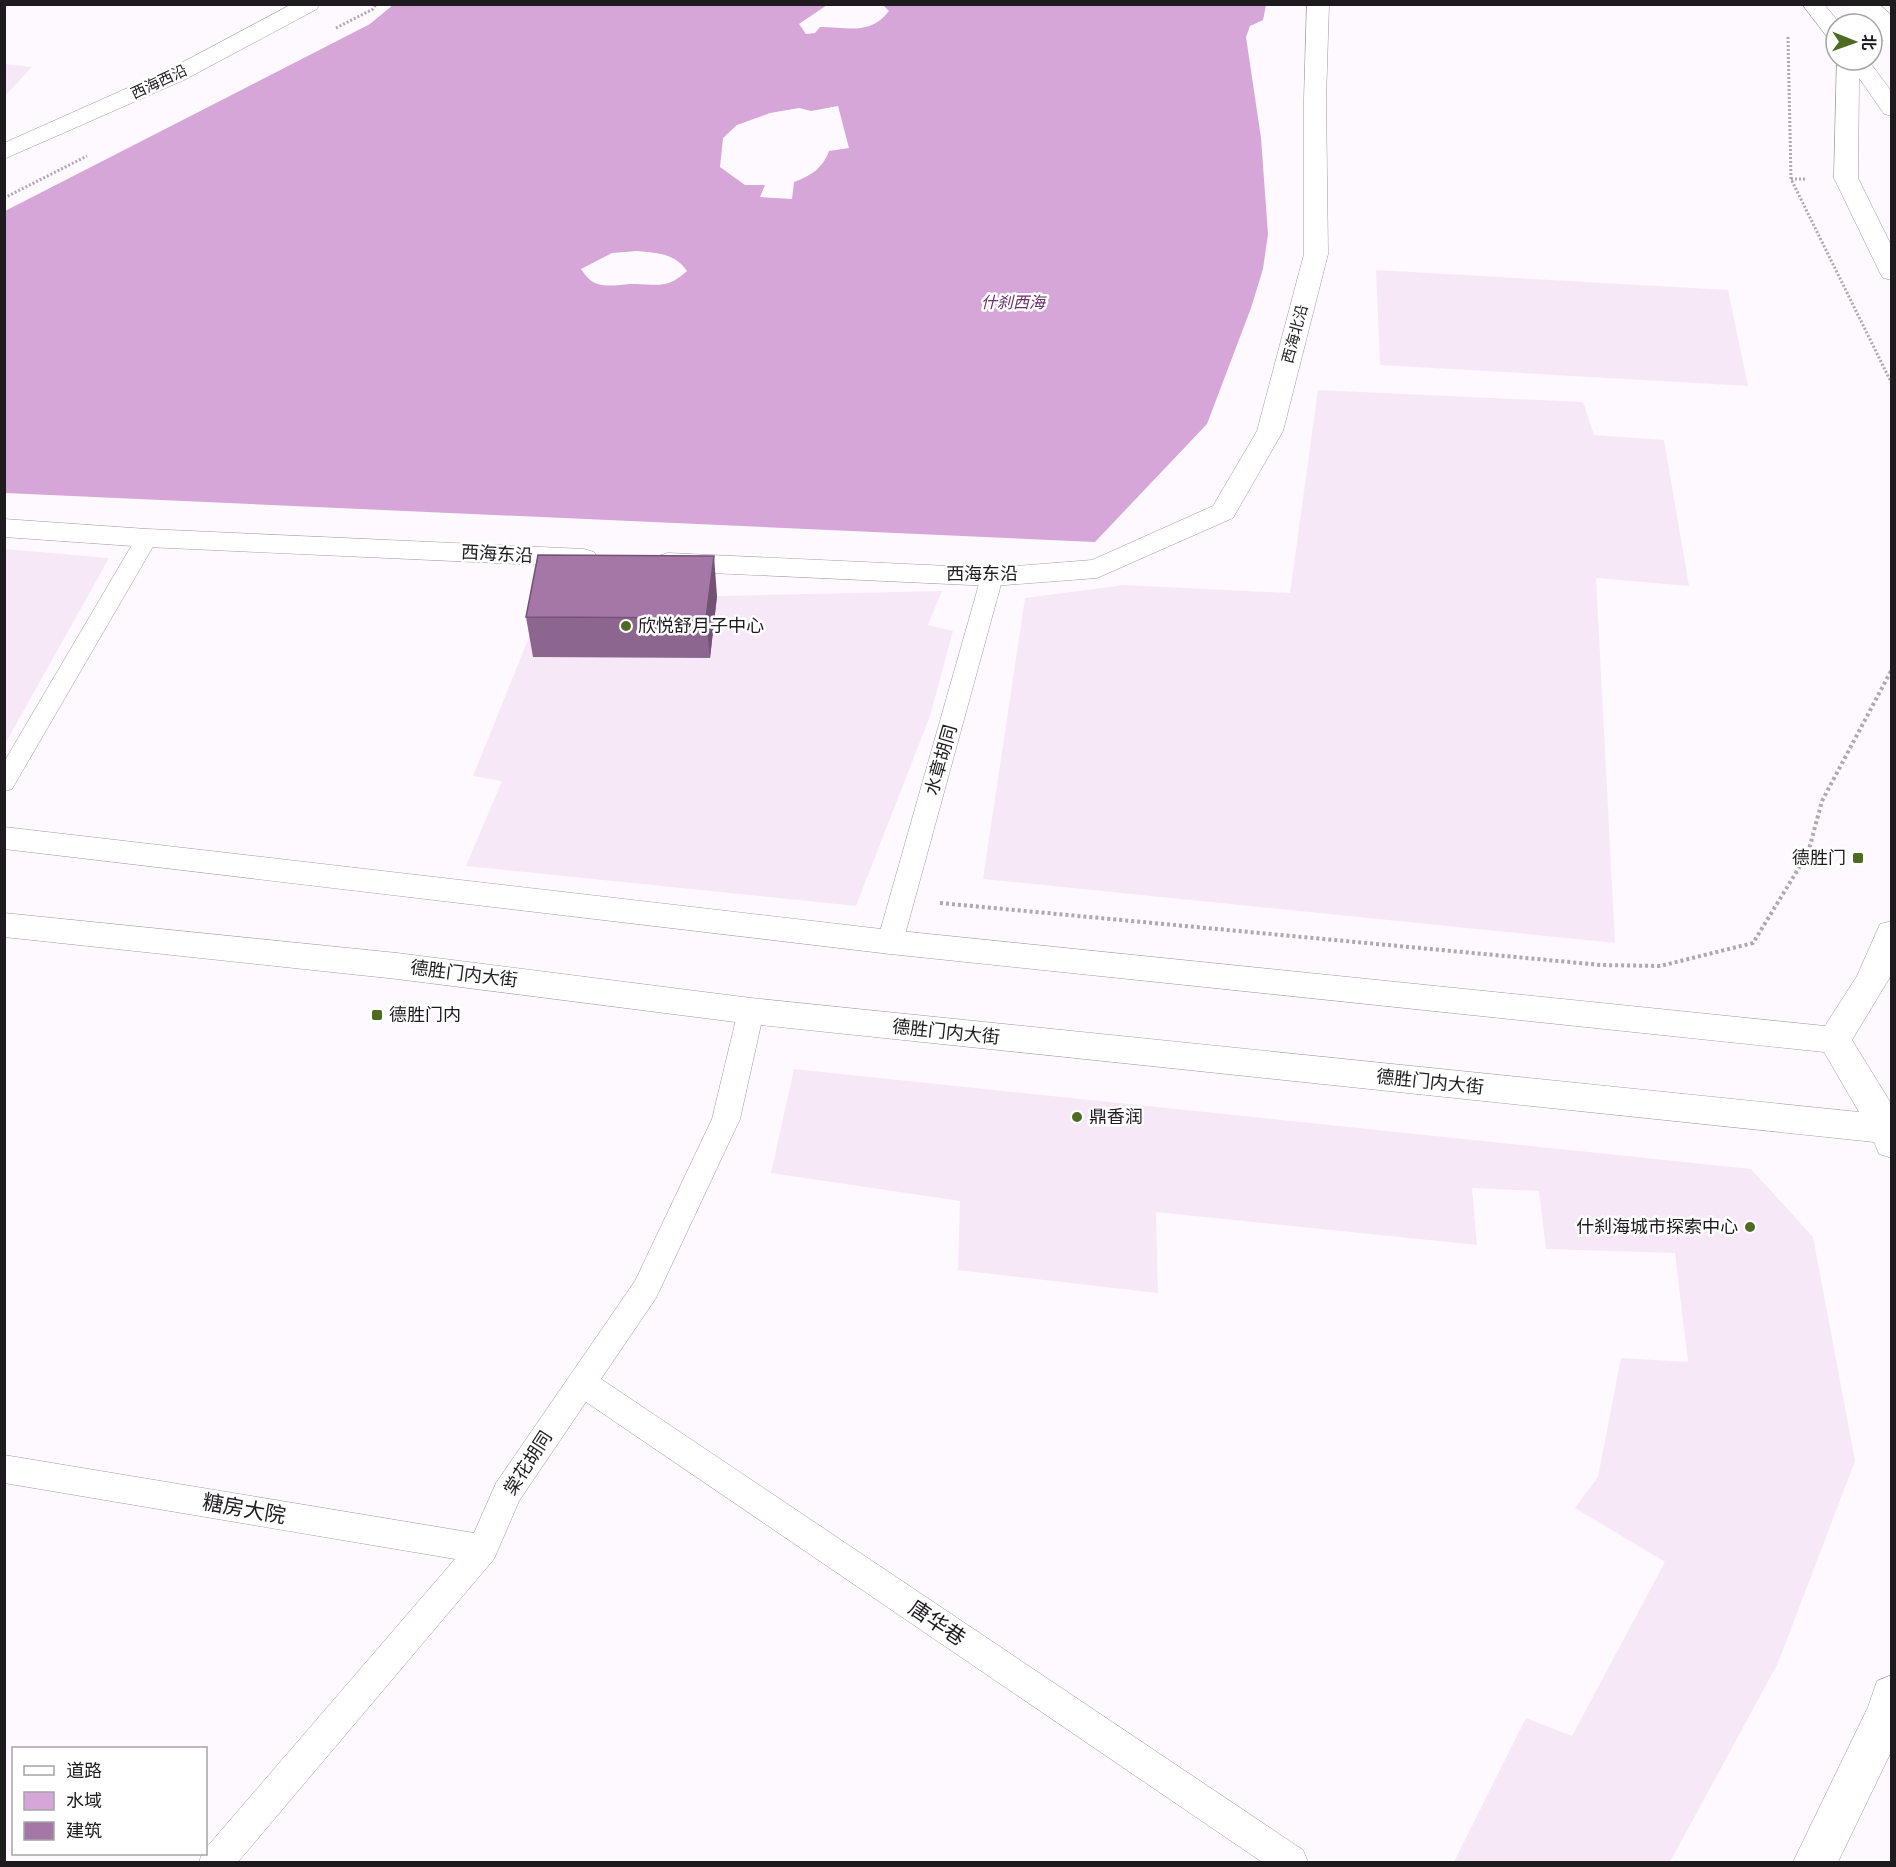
<svg xmlns="http://www.w3.org/2000/svg" width="1896" height="1867" font-family="'DM Sans','Noto Sans SC',sans-serif">
<style>
.built{fill:#f7e8f8}
.water{fill:#d6a6d8;fill-rule:evenodd}
.lines{fill:none;stroke-linecap:round;stroke-linejoin:round}
.lane-casing{stroke:#9f97a0;stroke-width:1}
.street-casing{stroke:#9f97a0;stroke-width:1}
.secondary-casing{stroke:#9f97a0;stroke-width:1}
.path-far1{stroke:#ada9ad;stroke-width:3;stroke-dasharray:2 2;stroke-linecap:butt}
.path{stroke:#ada9ad;stroke-width:4;stroke-dasharray:3 3;stroke-linecap:butt}
.lane{fill:#fff;fill-rule:evenodd}
.street{fill:#fff;fill-rule:evenodd}
.secondary{fill:#fff;fill-rule:evenodd}
.highway-bridge-casing{stroke:#9f97a0;stroke-width:25;stroke-linecap:butt}
.highway-bridge{stroke:#fff;stroke-width:24}
.wall{fill:#8d668f}
.shaded-wall{fill:#735374}
.building{fill:#a477a6;stroke:#735374;stroke-width:1.5}
.poi-dot{fill:#4e6c21;stroke:#fff;stroke-width:2}
.labels{text-anchor:middle;stroke-width:5;stroke-linejoin:round;paint-order:stroke}
.far-street-label{font-size:15px;fill:#1e1b1e;stroke:#fff}
.far-water-label{font-size:16px;font-style:italic;fill:#682f6b;stroke:#fff}
.street-label{font-size:18px;fill:#1e1b1e;stroke:#fff}
.poi-label{font-size:18px;fill:#1e1b1e;stroke:#fff;text-anchor:start}
.near-street-label{font-size:21px;fill:#1e1b1e;stroke:#fff}
</style>
<rect width="100%" height="100%" fill="#fef9fe"/>
<g class="built">
<path d="M5,64L32,67L5,96L4,64Z"/>
<path d="M1376,270L1728,290L1748,386L1380,365Z"/>
<path d="M1318,390L1583,402L1594,435L1664,440L1689,586L1596,578L1615,943L983,879L1025,598L1124,585L1290,593Z"/>
<path d="M5,549L109,558L5,744L4,549Z"/>
<path d="M942,591L928,625L953,631L930,716L856,906L466,866L502,781L473,776L544,600Z"/>
<path d="M794,1069L1751,1169L1813,1237L1855,1461L1778,1663L1670,1862H1454L1526,1718L1572,1736L1665,1562L1575,1508L1598,1477L1621,1358L1688,1362L1675,1253L1546,1249L1539,1191L1472,1188L1477,1245L1156,1212L1158,1293L958,1270L960,1201L771,1173Z"/>
</g>
<path class="water" d="M394,4L827,5L799,24L806,34L815,33L820,27C849,27 869,36 889,11L883,5H873H1266L1263,20L1250,26L1246,37L1261,138L1268,234L1263,269L1251,308L1207,424L1095,542L5,493V211L370,24ZM838,106L849,148L829,151C822,169 812,175 794,182L792,199L760,197L765,185H745L720,167L723,138L737,125L770,113L799,108L811,111ZM637,251C657,253 675,253 687,271C665,291 656,283 630,284C619,285 608,287 598,284C590,282 585,275 581,269L612,253Z"/>
<g class="lines">
<g class="lane-casing">
<g id="lane">
<path d="M147,531L155,533L158,538L12,789L4,791V762L136,538L139,533Z"/>
<path d="M992,570L1000,572L1003,577L903,942L899,949L890,952L881,949L877,942L981,577L984,572Z"/>
<path d="M751,1001L760,1004L764,1011L740,1119L656,1298L601,1379L1303,1850L1308,1862H1262L586,1402L519,1501L494,1559L238,1862H199L202,1854H206V1848L455,1559L4,1483V1455L474,1533L496,1483L635,1281L712,1119L738,1011L742,1004Z"/>
</g>
</g>
<g class="street-casing">
<g id="street">
<path d="M292,4H319L317,9L184,80L4,159V143L168,70Z"/>
<path d="M1307,4H1329L1326,99L1328,254L1283,431L1233,518L1097,578L992,586L668,571L658,568L654,562L658,556L668,553L992,568L1092,560L1213,506L1257,431L1304,254V99Z"/>
<path d="M4,519L147,529L584,549L594,552L598,558L594,564L584,567L147,547L4,537Z"/>
</g>
</g>
<g class="secondary-casing">
<g id="secondary">
<path d="M1802,4H1824L1840,24H1836V40L1828,38Z"/>
<path d="M1837,60H1868L1892,92V116L1884,114L1859,78L1858,178L1892,247V280L1883,278L1880,273L1834,178Z"/>
<path d="M4,827L890,930L1825,1026L1857,976L1880,924L1892,921V974L1852,1040L1892,1105V1158L1879,1154L1874,1142L751,1024L397,979L4,937V913L397,953L751,998L1859,1112L1824,1052L890,954L4,849Z"/>
<path d="M1892,1675V1750L1838,1862H1793L1868,1707L1877,1681Z"/>
</g>
</g>
<g class="path-far1">
<path d="M336,28L373,9L376,4"/>
<path d="M1788,37L1791,179L1892,384"/>
<path d="M1791,179H1807"/>
<path d="M4,198L87,156"/>
</g>
<path class="path" d="M940,903L1601,965L1660,966L1753,943L1808,853L1822,801L1892,669"/>
<use href="#lane" class="lane"/>
<use href="#street" class="street"/>
<use href="#secondary" class="secondary"/>
<g class="highway-bridge-casing">
<path id="highway-bridge" d="M1861,4L1892,32"/>
</g>
<use href="#highway-bridge" class="highway-bridge"/>
</g>
<path class="wall" d="M717,596L710,658L533,657L526,617Z"/>
<path class="shaded-wall" d="M714,556L717,596L710,658L706,618Z"/>
<path class="building" d="M538,555L714,556L706,618L526,617Z"/>
<g class="poi-dot">
<circle cx="626" cy="626" r="6"/>
<rect x="1852" y="852" width="12" height="12" rx="3"/>
<rect x="371" y="1009" width="12" height="12" rx="3"/>
<circle cx="1077" cy="1117" r="6"/>
<circle cx="1750" cy="1227" r="6"/>
</g>
<g class="labels">
<g class="far-street-label">
<text transform="translate(159 82) rotate(-25)" y="5">西海西沿</text>
<text transform="translate(1295 334) rotate(-75)" y="5">西海北沿</text>
</g>
<g class="far-water-label">
<text x="1013" y="308">什刹西海</text>
</g>
<g class="street-label">
<text transform="translate(497 554) rotate(3)" y="6">西海东沿</text>
<text x="982" y="580">西海东沿</text>
<text transform="translate(941 760) rotate(-74)" y="6">水章胡同</text>
<text transform="translate(464 974) rotate(7)" y="6">德胜门内大街</text>
<text transform="translate(946 1032) rotate(6)" y="6">德胜门内大街</text>
<text transform="translate(1430 1082) rotate(6)" y="6">德胜门内大街</text>
<text transform="translate(528 1463) rotate(-57)" y="6">棠花胡同</text>
</g>
<g class="poi-label">
<text x="638" y="632">欣悦舒月子中心</text>
<text x="1846" y="864" text-anchor="end">德胜门</text>
<text x="389" y="1021">德胜门内</text>
<text x="1089" y="1123">鼎香润</text>
<text x="1738" y="1233" text-anchor="end">什刹海城市探索中心</text>
</g>
<g class="near-street-label">
<text transform="translate(244 1509) rotate(10)" y="7">糖房大院</text>
<text transform="translate(937 1623) rotate(34)" y="7">唐华巷</text>
</g>
</g>
<rect width="1896" height="1867" fill="none" stroke="#1e1b1e" stroke-width="12"/>
<rect x="12" y="1747" width="195" height="108" fill="#ffffff" stroke="#a5a4a5" stroke-width="1.5"/>
<rect x="24" y="1766" width="30" height="9" fill="#ffffff" stroke="#a5a4a5" stroke-width="1.5"/>
<text x="66" y="1777" font-size="18" fill="#1e1b1e">道路</text>
<rect x="24" y="1792" width="30" height="18" fill="#d6a6d8" stroke="#a5a4a5" stroke-width="1.5"/>
<text x="66" y="1807" font-size="18" fill="#1e1b1e">水域</text>
<rect x="24" y="1822" width="30" height="18" fill="#a477a6" stroke="#a5a4a5" stroke-width="1.5"/>
<text x="66" y="1837" font-size="18" fill="#1e1b1e">建筑</text>
<g transform="translate(1854 42) rotate(91)"><circle r="28" fill="#ffffff" stroke="#a5a4a5" stroke-width="1.5"/>
<path d="M0-4.5L10 22L0 15L-10 22Z" fill="#4e6c21"/>
<text y="-9" font-size="16" font-weight="bold" text-anchor="middle" fill="#1e1b1e">北</text>
</g>
</svg>
